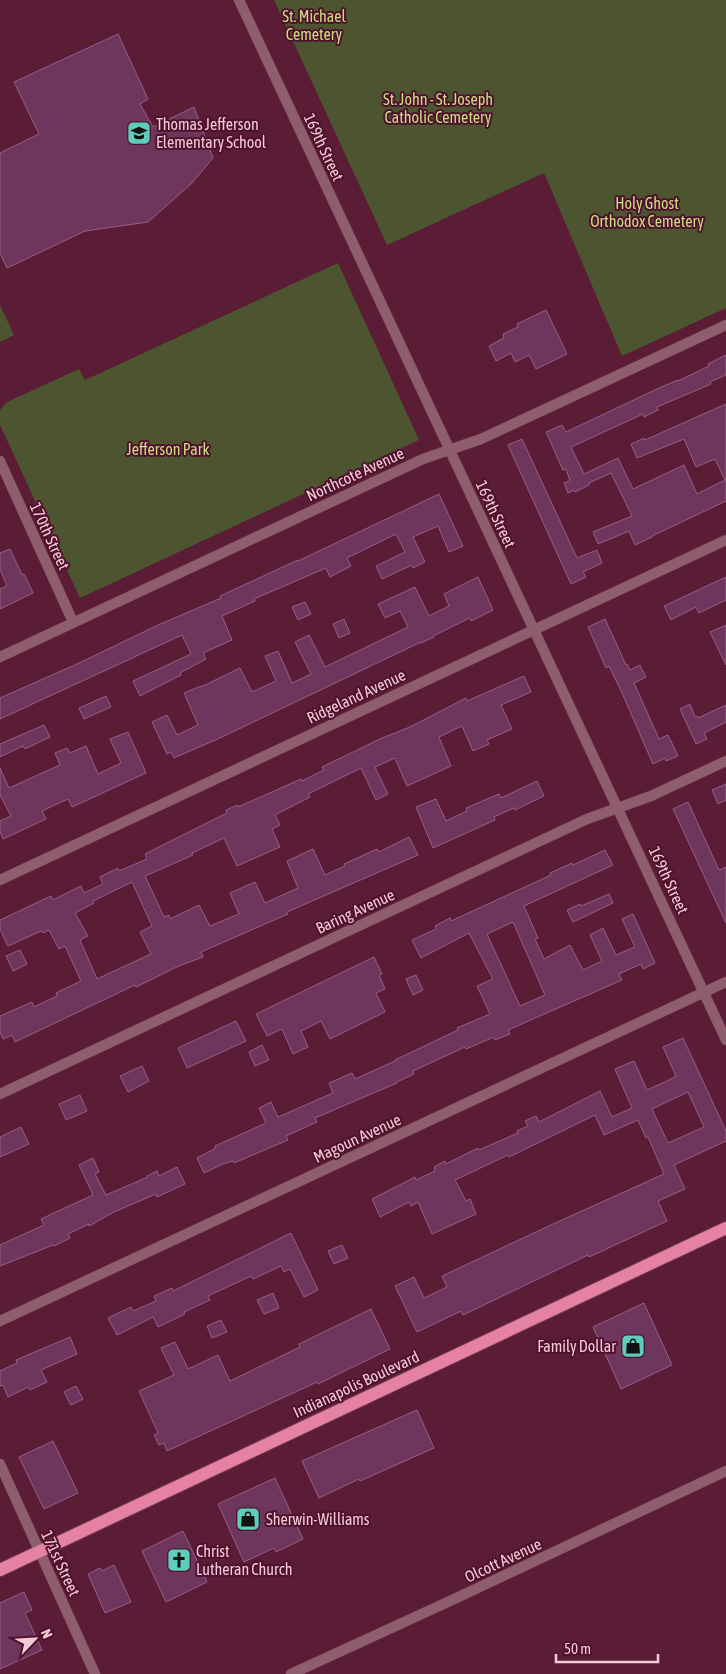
<svg xmlns="http://www.w3.org/2000/svg" width="726" height="1674" font-family="'Asap Condensed',sans-serif">
<style>
.green{fill:#4c552f}
.building{fill:#6e365d;stroke:#995d86;fill-rule:evenodd}
.lines{fill:none;stroke-linecap:round;stroke-linejoin:round}
.minor-casing{stroke:#763c52;stroke-width:11}
.tertiary-casing{stroke:#763c52;stroke-width:11}
.primary-casing{stroke:#763c52;stroke-width:14}
.minor{stroke:#8f5e6d;stroke-width:10}
.tertiary{stroke:#8f5e6d;stroke-width:10}
.primary{stroke:#e582a3;stroke-width:12}
.labels{text-anchor:middle;stroke-width:4;stroke-linejoin:round;paint-order:stroke}
.park-label{font-size:16px;fill:#c9de82;stroke:#4f112b}
.poi-label{font-size:16px;fill:#f3cbd6;stroke:#4f112b;text-anchor:start}
.street-label{font-size:16px;fill:#f3cbd6;stroke:#4f112b}
</style>
<rect width="100%" height="100%" fill="#5b1d35"/>
<g class="green">
<path d="M274,0H726V308L622,356L544,173L387,245Z"/>
<path d="M338,263L419,440L80,598L0,425V410L7,402L79,369L85,380Z"/>
<path d="M0,305L14,335L0,342Z"/>
</g>
<g class="building">
<path d="M118,34L148,99L140,104L153,127L194,107L213,158L191,184L148,222L85,231L7,268L0,253V153L39,134L14,82Z"/>
<path d="M546,310L567,354L536,369L529,355L515,362L511,353L496,361L489,346L504,338L503,334L518,327L517,324Z"/>
<path d="M726,355V375L710,382L711,384L657,407L658,410L644,417L643,414L571,447L584,474L618,458L633,489L684,465L697,494L725,480L715,459L696,467L684,439L637,458L631,444L644,438L645,440L726,404V501L652,536V537L635,545L629,531L598,544L593,532L632,516L611,473L589,483V485L575,492L574,490L568,493L564,483L570,481L566,469L563,470L546,432L562,425L566,432L659,388L678,380V381L709,366L708,364Z"/>
<path d="M522,439L577,558L597,550L602,563L583,572L586,577L571,584L508,445Z"/>
<path d="M439,494L463,546L449,552L438,526L413,537L425,562L413,568L412,565L382,579L376,566L405,552L396,534L347,558L351,566L330,577L326,568L254,599L255,601L222,616L232,640L203,653L206,659L180,673L181,675L140,696L133,681L191,654L182,635L0,719V698L77,664L156,626L221,598L220,596L298,560V561Z"/>
<path d="M10,549L22,575L24,574L33,593L0,609V589L7,586L0,569V553Z"/>
<path d="M478,577L493,610L471,621L470,618L433,636L434,637L421,643V642L220,738L174,758L171,752L167,754L152,722L167,715L177,735L198,725L184,693L201,686V687L240,668L252,692L276,681L265,656L278,651L292,683L311,674L295,642L309,635L325,667L408,627L400,611L385,618L378,604L415,587L429,616L449,606L444,594Z"/>
<path d="M726,577V600L699,613L696,607L671,620L664,606Z"/>
<path d="M305,602L311,614L298,620L292,607Z"/>
<path d="M344,619L350,633L339,638L333,624Z"/>
<path d="M605,619L626,665L627,664L630,670L640,665L646,677L634,683L659,739L668,735L678,756L666,761L665,758L653,764L622,693L609,666L606,668L588,627Z"/>
<path d="M726,625V665L710,632Z"/>
<path d="M524,676L531,692L501,705L512,729L487,740L489,744L473,751L462,726L439,737L451,766L407,786L395,758L375,767L388,794L376,800L361,768L308,794L310,797L275,815L280,825L272,829L280,847L237,866L224,838L192,853L193,855L145,876L164,917L169,915L170,919L199,905L210,926L239,914L230,893L255,882L265,903L298,888L287,861L313,849L325,875L345,866L344,864L377,849L379,852L409,837L418,855L287,912L288,914L201,952L203,957L179,966L136,987L135,985L15,1042L12,1035L3,1039L0,1032V1016L32,1002L34,1007L57,996L56,993L81,981L65,946L59,949L49,930L43,933L41,931L8,946L0,929V920L51,896L53,900L81,886L84,893L103,884L100,877L118,868L119,871L147,859L145,854L227,813L226,810L238,805V807L301,779L302,781L324,770L322,767L382,738L410,727L466,698L467,701ZM132,882L152,926L140,932L151,954L97,979L80,940L88,936L75,913L94,903L93,901Z"/>
<path d="M106,696L111,707L84,719L79,708Z"/>
<path d="M690,704L695,717L697,716L698,718L726,705V722L704,733L707,739L696,744L680,709Z"/>
<path d="M44,725L50,737L25,749L23,746L0,757V744Z"/>
<path d="M128,732L146,773L72,807L68,799L42,811L46,819L3,839L0,831V821L11,816L0,795V768L9,788L60,765L55,753L67,748L70,753L86,746L98,774L121,763L110,739Z"/>
<path d="M537,781L544,796L515,810L514,808L494,817L495,820L433,848L416,807L436,799L446,821L467,811L466,808L499,794L501,798Z"/>
<path d="M726,784V800L718,804L712,790Z"/>
<path d="M688,802L719,870L726,867V923L673,809Z"/>
<path d="M605,850L613,865L524,906L538,938L535,939L544,959L570,945L583,970L602,961L590,935L603,928L616,955L635,947L622,919L633,914L655,963L643,969L641,964L619,974L622,980L508,1030L510,1034L495,1040L494,1037L466,1049L465,1047L413,1071L414,1074L397,1082V1083L315,1118L317,1122L286,1136L288,1140L234,1163L233,1161L223,1164L204,1173L197,1158L216,1148L215,1146L266,1123L259,1108L271,1102L278,1117L333,1093L329,1083L352,1073L355,1079L395,1061V1060L458,1030L457,1028L490,1014L477,986L493,979L469,933L421,958L412,940L436,929L435,926L450,918L451,921L551,875L550,873L572,863L573,865ZM513,922L545,995L520,1006L487,934Z"/>
<path d="M609,894L613,903L573,922L567,910L580,904L581,906Z"/>
<path d="M20,950L27,964L13,971L6,956Z"/>
<path d="M374,957L382,974L379,975L385,989L376,993L385,1012L330,1039L321,1021L301,1031L308,1047L293,1054L282,1029L267,1036L256,1014Z"/>
<path d="M416,975L423,990L413,995L406,979Z"/>
<path d="M236,1021L246,1041L187,1068L178,1048Z"/>
<path d="M683,1038L726,1131V1141L674,1165L685,1189L658,1201L667,1221L589,1257L588,1255L463,1315L461,1311L417,1332L395,1286L414,1277L424,1298L447,1287L442,1276L553,1224L664,1174L648,1137L646,1138L638,1120L604,1135L595,1115L509,1157L508,1155L455,1180L466,1201L470,1199L476,1214L432,1234L418,1202L411,1206L409,1202L380,1217L372,1199L415,1177L416,1180L435,1171L434,1167L445,1161L446,1164L478,1148L479,1150L518,1133L517,1131L528,1126L525,1121L536,1116L539,1122L600,1091L612,1117L632,1108L615,1069L634,1061L647,1090L669,1080L676,1076L663,1047ZM688,1092L704,1127L668,1143L652,1109Z"/>
<path d="M262,1045L269,1060L255,1066L249,1052Z"/>
<path d="M142,1066L149,1081L128,1092L120,1076Z"/>
<path d="M80,1095L87,1111L66,1120L59,1104Z"/>
<path d="M21,1127L29,1144L0,1157V1137Z"/>
<path d="M93,1158L99,1172L95,1174L106,1195L148,1177L147,1176L157,1171L159,1176L177,1167L185,1184L157,1197L156,1194L114,1212L89,1226V1224L68,1234L70,1238L54,1246L53,1245L0,1266V1245L44,1225L41,1219L93,1195L79,1165Z"/>
<path d="M291,1233L318,1290L304,1297L290,1269L284,1272L281,1266L253,1279L251,1276L208,1296L210,1300L184,1312L185,1314L158,1327L153,1317L117,1335L108,1318L131,1307L133,1311L156,1301L154,1296L172,1288L173,1291Z"/>
<path d="M342,1245L348,1258L334,1264L328,1251Z"/>
<path d="M273,1293L279,1308L264,1314L257,1300Z"/>
<path d="M644,1303L672,1365L621,1389L593,1327Z"/>
<path d="M371,1309L390,1349L318,1384L317,1382L167,1451L164,1443L159,1445L154,1435L158,1433L139,1391L174,1375L161,1348L175,1342L188,1369L218,1355L230,1381L300,1347L299,1344Z"/>
<path d="M221,1320L227,1332L212,1338L207,1326Z"/>
<path d="M70,1337L77,1354L41,1370L47,1382L30,1390L28,1387L8,1397L3,1385L0,1386V1371L17,1363L16,1360Z"/>
<path d="M76,1386L83,1399L71,1405L64,1392Z"/>
<path d="M417,1410L434,1448L360,1481L359,1479L319,1498L302,1461Z"/>
<path d="M53,1441L78,1493L44,1509L19,1457Z"/>
<path d="M275,1478L303,1539L276,1552L274,1548L244,1562L218,1504Z"/>
<path d="M183,1531L207,1582L166,1602L142,1551Z"/>
<path d="M114,1565L131,1602L105,1613L88,1574L100,1568L102,1571Z"/>
<path d="M24,1592L32,1610L25,1613L42,1650L0,1669V1603Z"/>
</g>
<g class="lines">
<g class="minor-casing">
<g id="minor">
<path d="M0,461L73,622"/>
<path d="M0,657L423,459L481,439L726,325"/>
<path d="M0,880L726,540"/>
<path d="M0,1094L587,819L651,796L726,761"/>
<path d="M0,1321L726,982"/>
<path d="M0,1464L95,1674"/>
<path d="M291,1674L450,1601L726,1471"/>
</g>
</g>
<g class="tertiary-casing">
<path id="tertiary" d="M239,0L726,1040"/>
</g>
<g class="primary-casing">
<path id="primary" d="M0,1570L726,1228"/>
</g>
<use href="#minor" class="minor"/>
<use href="#tertiary" class="tertiary"/>
<use href="#primary" class="primary"/>
</g>
<defs>
<g id="school-square" transform="scale(1.25)"><rect x="-9" y="-9" width="18" height="18" rx="4" fill="#5dceba" stroke="#4f112b"/><path d="M0-5L7-2L0 1L-7-2ZM-4 1L0 2.5L4 1V4Q0 6-4 4Z" fill="#111"/></g>
<g id="shop-square" transform="scale(1.25)"><rect x="-9" y="-9" width="18" height="18" rx="4" fill="#5dceba" stroke="#4f112b"/><path d="M-5-2.5h2.3a2.7 3.5 0 0 1 5.4 0H5L5.5 6h-11ZM-1.5-2.5h3a1.5 2.3 0 0 0-3 0Z" fill="#111"/></g>
<g id="church-square" transform="scale(1.25)"><rect x="-9" y="-9" width="18" height="18" rx="4" fill="#5dceba" stroke="#4f112b"/><path d="M-1.2-6h2.4v3.5h3.3v2.4h-3.3V6h-2.4V-.1h-3.3v-2.4h3.3Z" fill="#111"/></g>
</defs>
<g fill-rule="evenodd">
<use href="#school-square" x="139" y="133"/>
<use href="#shop-square" x="633" y="1346"/>
<use href="#shop-square" x="248" y="1519"/>
<use href="#church-square" x="179" y="1560"/>
</g>
<g class="labels">
<g class="park-label">
<text x="314" y="22">St. Michael<tspan x="314" dy="18">Cemetery</tspan></text>
<text x="438" y="105">St. John - St. Joseph<tspan x="438" dy="18">Catholic Cemetery</tspan></text>
<text x="647" y="209">Holy Ghost<tspan x="647" dy="18">Orthodox Cemetery</tspan></text>
<text x="168" y="455">Jefferson Park</text>
</g>
<g class="poi-label">
<text x="156" y="130">Thomas Jefferson<tspan x="156" dy="18">Elementary School</tspan></text>
<text x="616" y="1352" text-anchor="end">Family Dollar</text>
<text x="266" y="1525">Sherwin-Williams</text>
<text x="196" y="1557">Christ<tspan x="196" dy="18">Lutheran Church</tspan></text>
</g>
<g class="street-label">
<text transform="translate(324 147) rotate(65)" y="6">169th Street</text>
<text transform="translate(355 474) rotate(-25)" y="6">Northcote Avenue</text>
<text transform="translate(496 514) rotate(65)" y="6">169th Street</text>
<text transform="translate(50 536) rotate(65)" y="6">170th Street</text>
<text transform="translate(356 696) rotate(-25)" y="6">Ridgeland Avenue</text>
<text transform="translate(669 880) rotate(65)" y="6">169th Street</text>
<text transform="translate(355 911) rotate(-25)" y="6">Baring Avenue</text>
<text transform="translate(357 1138) rotate(-25)" y="6">Magoun Avenue</text>
<text transform="translate(356 1384) rotate(-25)" y="6">Indianapolis Boulevard</text>
<text transform="translate(503 1560) rotate(-25)" y="6">Olcott Avenue</text>
<text transform="translate(61 1563) rotate(65)" y="6">171st Street</text>
</g>
</g>
<g transform="translate(35 1639) rotate(65)" stroke="#4f112b" stroke-width="4" paint-order="stroke">
<path d="M0-4L9 19L0 12L-9 19Z" fill="#f3cbd6"/>
<text y="-8" font-size="14" font-weight="bold" text-anchor="middle" fill="#f3cbd6">N</text>
</g>
<path d="M556 1654v8h102v-8" fill="none" stroke="#f3cbd6" stroke-width="2.5"/>
<text x="564" y="1654" font-size="15" fill="#f3cbd6" stroke="#4f112b" stroke-width="4" paint-order="stroke">50 m</text>
</svg>
